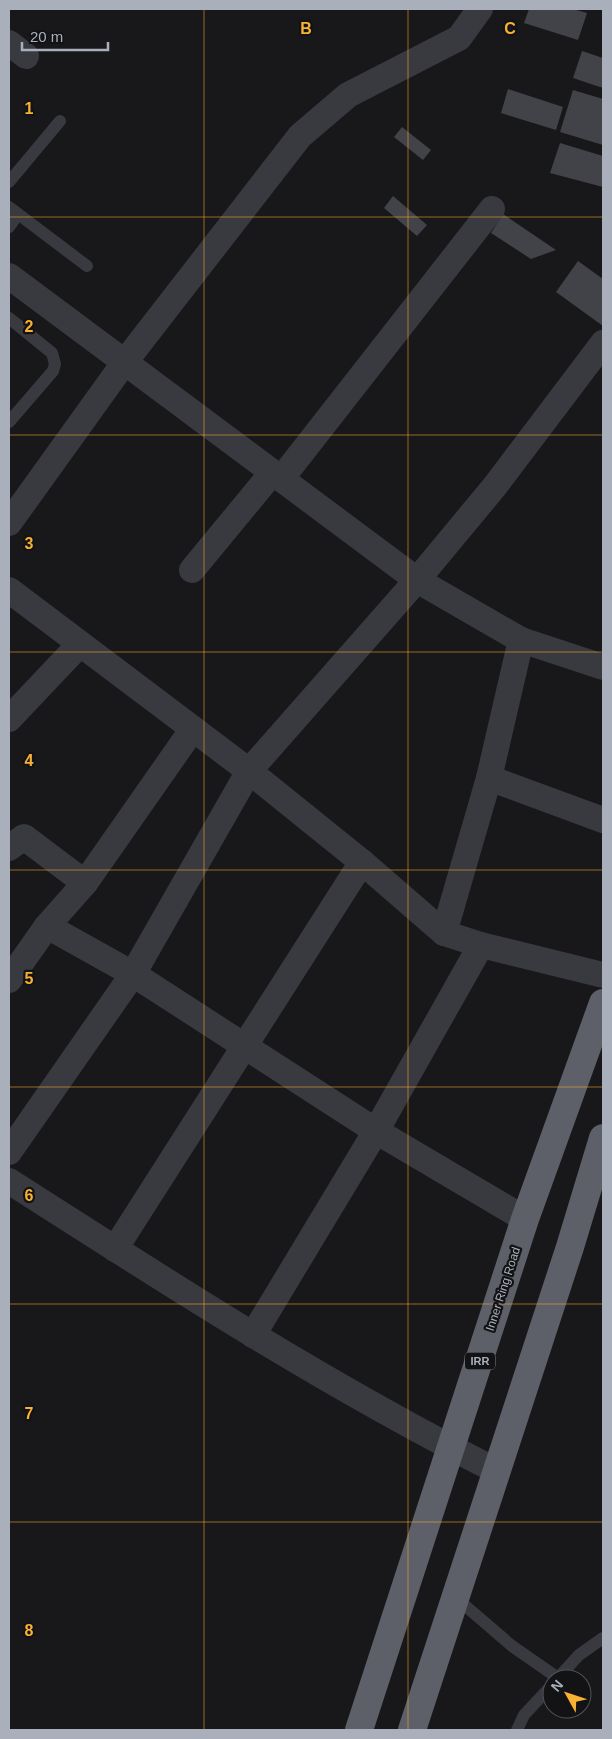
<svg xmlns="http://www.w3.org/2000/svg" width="612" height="1739" font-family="Helvetica,sans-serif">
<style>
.building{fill:#424348}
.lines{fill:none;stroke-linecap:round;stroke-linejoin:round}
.service{stroke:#393a40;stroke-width:12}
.minor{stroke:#393a40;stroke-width:26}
.trunk{stroke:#5d6068;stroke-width:28}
.grid{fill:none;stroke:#f8b133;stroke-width:1;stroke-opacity:0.55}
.labels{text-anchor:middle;stroke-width:4.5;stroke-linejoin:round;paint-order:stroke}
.shield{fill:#131316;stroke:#7d818a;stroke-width:1}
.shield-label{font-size:11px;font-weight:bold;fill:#aab0bb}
.street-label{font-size:12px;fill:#aab0bb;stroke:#131316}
.grid-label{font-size:16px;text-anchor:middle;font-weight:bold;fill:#f8b133;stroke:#131316;stroke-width:4.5;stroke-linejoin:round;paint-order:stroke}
</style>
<rect width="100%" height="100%" fill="#18181a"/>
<g class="building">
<path d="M529,9H573L587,13L578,40L524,23Z"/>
<path d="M582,51L603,58V88L573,78Z"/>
<path d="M508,89L563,107L556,130L501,113Z"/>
<path d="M573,90L603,99V145L560,132Z"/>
<path d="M402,127L431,150L423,160L394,137Z"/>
<path d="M560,143L603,156V187L550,173Z"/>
<path d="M393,196L427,225L417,236L384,208Z"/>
<path d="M503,214L556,250L531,259L491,233Z"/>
<path d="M578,261L603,279V326L556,292Z"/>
</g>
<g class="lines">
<g class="service">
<path d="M9,182L60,121"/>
<path d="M9,207L87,266"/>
<path d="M9,227L18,214"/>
<path d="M9,318L52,353L55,364L53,371L9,422"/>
<path d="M455,1597L512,1646L558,1678"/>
<path d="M557,1679L579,1655L603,1638"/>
<path d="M517,1730L524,1715L552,1685"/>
</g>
<g class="minor">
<path d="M9,43L26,56"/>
<path d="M9,276L417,580L521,640L603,667"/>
<path d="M281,479L492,209"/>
<path d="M9,523L124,363L300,136L348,95L459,38L480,9"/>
<path d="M192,570L272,473"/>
<path d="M9,590L249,771L362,862L444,933L481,945L603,975"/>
<path d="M9,719L80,644"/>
<path d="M489,778L603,820"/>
<path d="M9,848L24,837L85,883"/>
<path d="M47,926L133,974L376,1131L525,1219"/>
<path d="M444,933L489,778L521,640"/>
<path d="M9,980L47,926L85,883L192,730"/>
<path d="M9,1152L133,974L249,771L417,580L495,486L603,343"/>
<path d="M9,1181C168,1283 328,1386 497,1471"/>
<path d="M115,1249L362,862"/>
<path d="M253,1335L376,1131L481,945"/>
</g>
<g class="trunk">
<path d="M359,1730L525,1219L603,1003"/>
<path d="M412,1730L570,1247L603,1138"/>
</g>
</g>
<path class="grid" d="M204,9V1730M408,9V1730M9,217H603M9,435H603M9,652H603M9,870H603M9,1087H603M9,1304H603M9,1522H603"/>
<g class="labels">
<rect class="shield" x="465" y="1352.5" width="30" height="17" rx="4"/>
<g class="shield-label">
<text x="480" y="1365">IRR</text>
</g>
<g class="street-label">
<text transform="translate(503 1289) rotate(-72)" y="4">Inner Ring Road</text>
</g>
</g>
<g class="grid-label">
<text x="306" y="34">B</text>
<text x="510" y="34">C</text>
<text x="29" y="114">1</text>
<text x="29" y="332">2</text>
<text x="29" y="549">3</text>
<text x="29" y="766">4</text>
<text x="29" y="984">5</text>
<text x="29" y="1201">6</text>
<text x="29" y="1419">7</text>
<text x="29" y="1636">8</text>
</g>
<rect width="612" height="1739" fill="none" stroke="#aab0bb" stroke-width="20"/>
<g transform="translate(567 1694) rotate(310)"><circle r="24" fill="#131316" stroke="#4f5258"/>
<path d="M0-4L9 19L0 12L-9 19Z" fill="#f8b133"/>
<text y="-8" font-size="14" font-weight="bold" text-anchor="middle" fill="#aab0bb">N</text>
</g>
<path d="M22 42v8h86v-8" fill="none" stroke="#aab0bb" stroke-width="2.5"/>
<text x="30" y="42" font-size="15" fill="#aab0bb" stroke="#131316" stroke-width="4" paint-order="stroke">20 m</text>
</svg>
